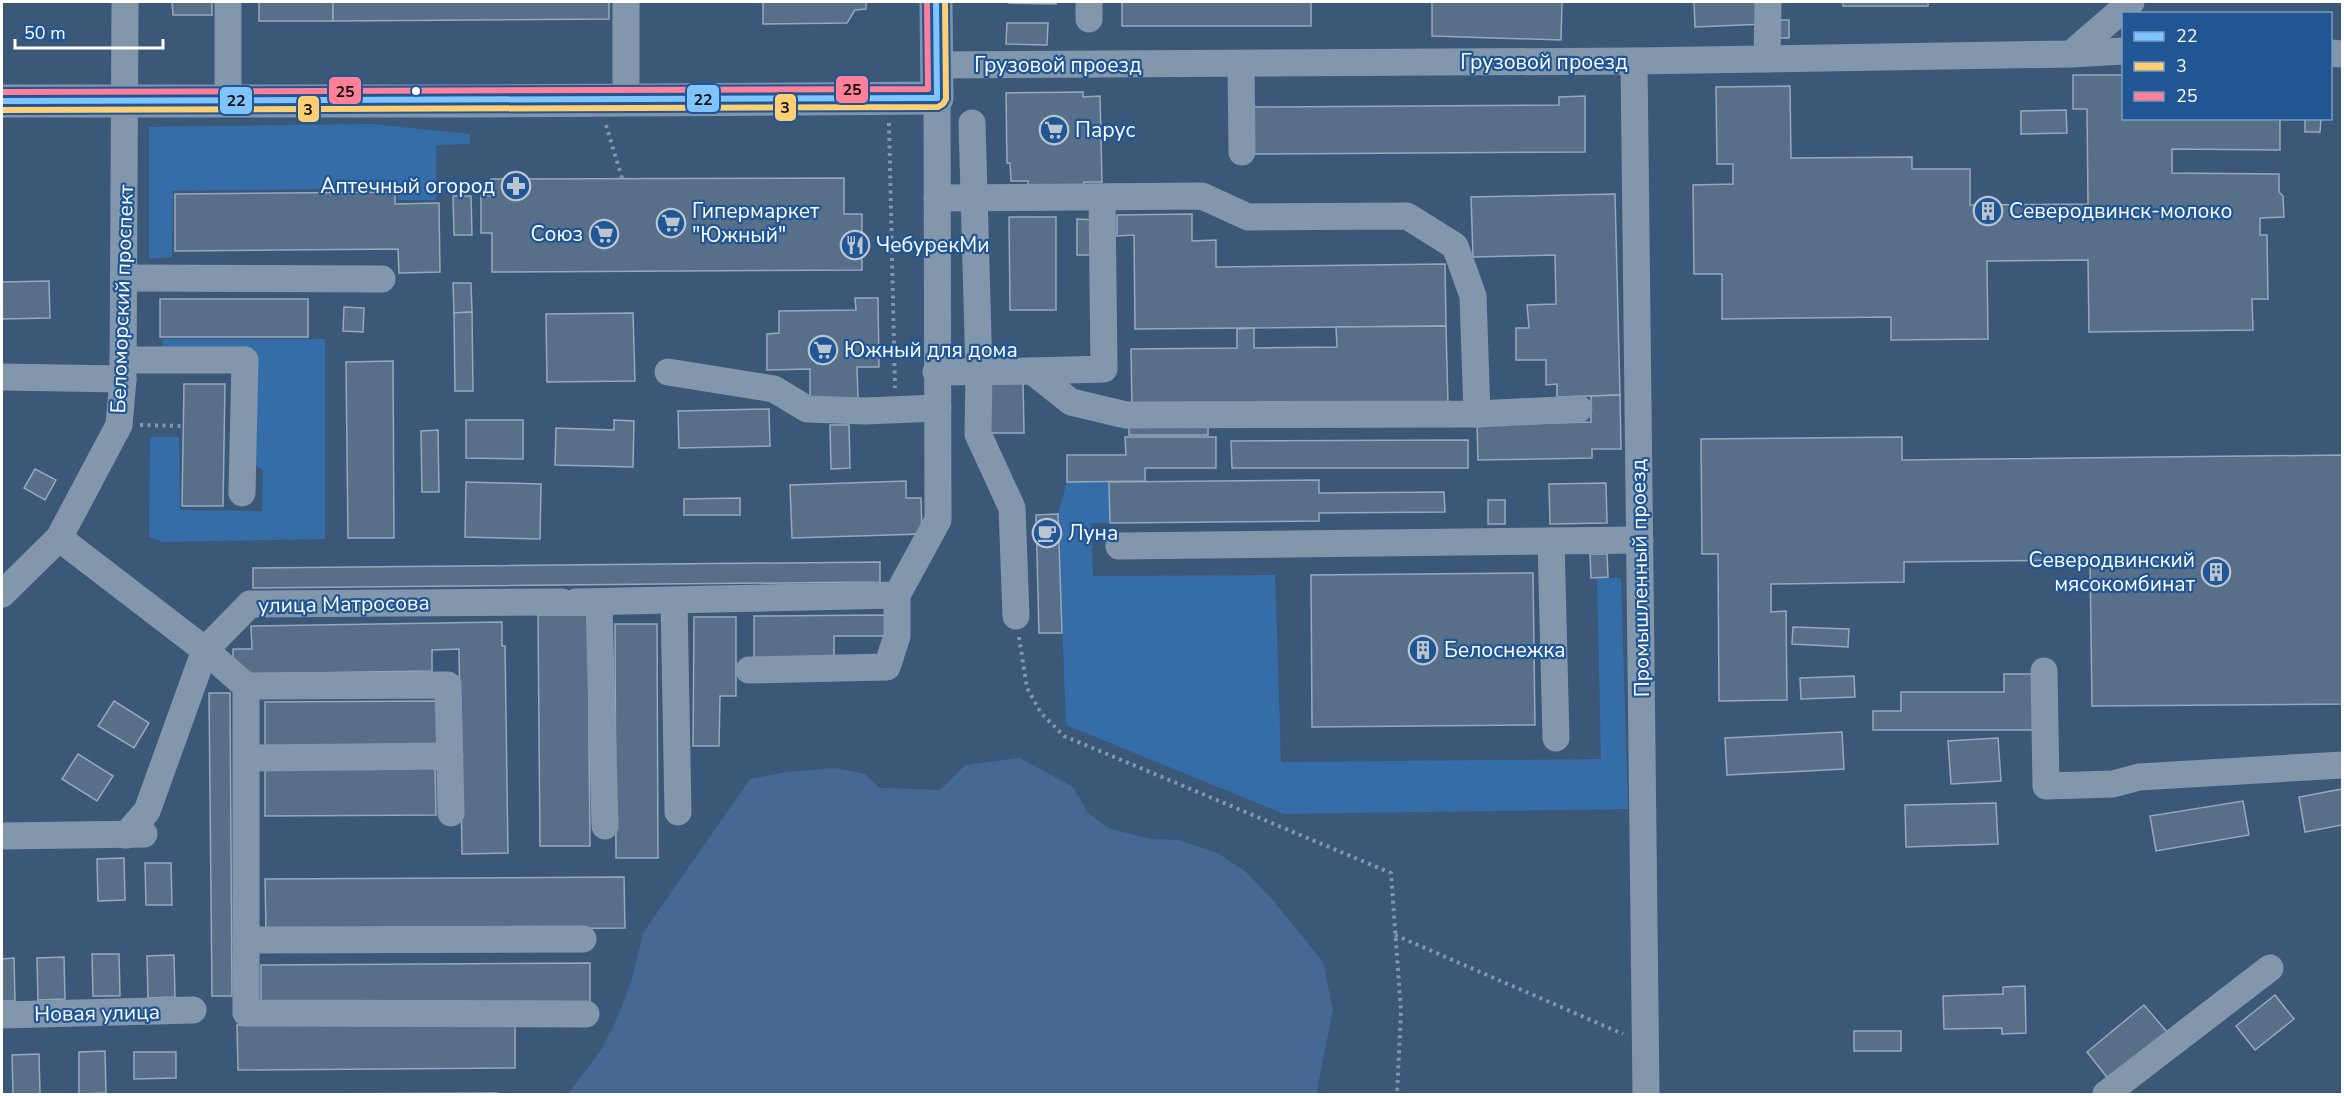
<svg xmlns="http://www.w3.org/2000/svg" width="2344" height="1096" font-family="'Nunito Sans',sans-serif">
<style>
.green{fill:#356da9}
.water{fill:#456994}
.building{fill:#576f88;stroke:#98a8ba;stroke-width:1.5}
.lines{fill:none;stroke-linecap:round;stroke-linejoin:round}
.path{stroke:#8397ac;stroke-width:4;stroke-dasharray:3 4.5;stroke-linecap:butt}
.minor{stroke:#8397ac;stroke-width:27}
.major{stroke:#8294ab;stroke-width:33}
.bus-1-casing{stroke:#205694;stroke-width:10}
.bus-2-casing{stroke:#205694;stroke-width:10}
.bus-3-casing{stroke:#205694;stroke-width:10}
.bus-1{stroke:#80c4ff;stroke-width:6}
.bus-2{stroke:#fed073;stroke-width:6}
.bus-3{stroke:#ff8098;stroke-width:6}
.bus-dot{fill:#fff;stroke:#205694;stroke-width:2}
.labels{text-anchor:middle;stroke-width:4.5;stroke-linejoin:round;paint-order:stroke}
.street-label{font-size:21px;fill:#fff;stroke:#205694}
.poi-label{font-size:21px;fill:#fff;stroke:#205694;text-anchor:start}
.line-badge{stroke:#205694;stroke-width:2}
.pale-badge-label{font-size:16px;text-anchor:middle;font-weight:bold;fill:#111}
</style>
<rect width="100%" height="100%" fill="#3b5879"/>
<g class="green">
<path d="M372,124L470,134V144L436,145V200H398L397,188L173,191L172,257L149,259V127Z"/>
<path d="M162,339H325V539L163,542L149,537L150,437H179L180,510L262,511L263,470L250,462L251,356L163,353Z"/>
<path d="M1067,482H1109L1110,523H1091L1093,576L1275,575L1281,762L1601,759L1597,578H1621L1628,809L1284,814L1066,725L1058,514Z"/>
</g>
<path class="water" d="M1020,758L1073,787L1088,813L1108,828L1150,839L1178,840L1217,853L1245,871L1272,899L1323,962L1333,1010L1316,1094H568L601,1050L617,1019L632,979L643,933L750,779L787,772L835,768L865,774L880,788L940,790L965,765Z"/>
<g class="building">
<path d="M172,2H212V15H173Z"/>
<rect x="259" y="2" width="74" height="19"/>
<path d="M333,2H609V19L333,21Z"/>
<path d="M763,2H866V9L855,10L847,23L763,24Z"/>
<path d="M1009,2H1056V4L1009,3Z"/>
<rect x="1122" y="2" width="189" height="24"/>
<path d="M1432,2H1562L1561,40L1432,36Z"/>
<path d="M1694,2H1765V24L1695,27Z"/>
<rect x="1843" y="2" width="85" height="4"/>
<rect x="1773" y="20" width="16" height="18"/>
<path d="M1007,23H1048L1047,45L1006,44Z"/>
<path d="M2073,75H2124V118H2280V150L2172,149V173L2279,174V192L2283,196L2284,217L2260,218V235H2267L2268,299H2252L2253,330L2089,332L2088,260L1987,261L1988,339L1891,340V317L1722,319V274H1694L1693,185L1733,184V164H1717L1716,87L1790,86L1791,158L1912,157V169H1970V205L2088,204L2087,109H2073Z"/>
<path d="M1083,92V97L1100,96L1102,182H1084V186L1028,187V181H1011L1010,163H1007L1006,93Z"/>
<path d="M1585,96V152L1252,154V107L1559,105V97Z"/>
<path d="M2066,110L2067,133L2021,134V111Z"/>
<path d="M2305,118H2321L2320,132H2305Z"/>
<path d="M844,178V214H862V270L492,272V233H481V196H492L491,179Z"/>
<path d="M395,192V204L439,203L440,272L399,273L398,249L175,251V194Z"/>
<path d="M1615,194L1620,395L1557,397V384L1546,385V360H1516V328H1529L1527,305L1556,304L1555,255L1473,257L1471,197Z"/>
<path d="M453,196H471L472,235H454Z"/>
<path d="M1192,214V241L1216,240V267L1445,264L1446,326L1135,329L1134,235L1117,236V215Z"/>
<path d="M1009,217H1056V310H1010Z"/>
<path d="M1077,219L1097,220V255H1077Z"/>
<path d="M49,281L50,318L2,319V282Z"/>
<path d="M453,283H471L472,312L454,313Z"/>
<path d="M855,298H878L879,367H857L858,398L810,399V369L767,370V334L779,333V311L856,310Z"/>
<rect x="160" y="299" width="148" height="38"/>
<path d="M344,307L364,308L363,332L343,331Z"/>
<path d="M472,312L473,391H455L454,313Z"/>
<path d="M633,313L635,381L547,382L546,314Z"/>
<path d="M1446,326L1448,404L1132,408L1131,349L1237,348V329L1254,328V348L1337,347L1336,327Z"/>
<path d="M393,361L394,538H348L346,362Z"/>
<path d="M1023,382L1024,433H990L989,383Z"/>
<path d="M184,384H225L223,506H182Z"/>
<path d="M1620,395L1621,449H1592V458L1478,460L1477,425L1591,422V396Z"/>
<path d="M769,409L770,446L679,448L678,411Z"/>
<path d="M466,420H523V459L466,458Z"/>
<path d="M614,420L634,421L633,467L555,465L556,428L614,430Z"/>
<rect x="1129" y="421" width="79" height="14"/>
<path d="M830,425H849L850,468L831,469Z"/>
<path d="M438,430L439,492H422L421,431Z"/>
<path d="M1125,437H1216V468H1145V481L1067,482V455H1126Z"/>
<path d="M1902,437V460L2342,455V704L2092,706L2090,560L1904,562V582L1771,584V612L1786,611L1787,700L1719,701L1718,554H1702L1701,439Z"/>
<path d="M1468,440V468H1232L1231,441Z"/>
<path d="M35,469L56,480L45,500L24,488Z"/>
<path d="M1319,480V493L1444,492L1445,512L1319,513V521L1110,523L1109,482Z"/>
<path d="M906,481V498H921L922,534L792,538L790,485Z"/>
<path d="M466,482L541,484L540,539L465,537Z"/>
<path d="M1606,483L1607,523L1550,524L1549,484Z"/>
<path d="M740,498V515H684V499Z"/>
<rect x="1488" y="500" width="17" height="24"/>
<path d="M1058,514L1062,633H1039L1036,515Z"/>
<path d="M1590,554H1607L1608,577L1591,578Z"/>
<path d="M880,562V582L253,588V568Z"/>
<path d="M1533,573L1535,725L1312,727L1311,575Z"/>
<path d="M538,615H588L590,846H540Z"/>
<path d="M887,615V636H834V659H754V616Z"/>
<path d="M694,617H736V696H720L719,746H693Z"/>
<path d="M502,622V646H505L508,853L462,854L459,649L432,650V671L233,674V649H252L251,626Z"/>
<path d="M615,624H657L658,858H616Z"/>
<path d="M1793,627L1849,629L1848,647L1792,644Z"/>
<path d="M2004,674H2036V730H1873V711H1901V692H2004Z"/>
<path d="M1854,676L1855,697L1801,699L1800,678Z"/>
<path d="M209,693H230L232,996H212Z"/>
<path d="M114,701L149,723L134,748L98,726Z"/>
<path d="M438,701V750L265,751V702Z"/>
<path d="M1842,732L1844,769L1727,775L1725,738Z"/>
<path d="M1998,738L2001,781L1951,784L1948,741Z"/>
<path d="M78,754L113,776L97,801L62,779Z"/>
<path d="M435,765L436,815L265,816V766Z"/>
<path d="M2342,789V825L2305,832L2299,797Z"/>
<path d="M2243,801L2249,835L2156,851L2150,816Z"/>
<path d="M1996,803L1998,844L1906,847L1905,805Z"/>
<path d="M124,858L125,900L98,901L97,859Z"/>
<path d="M145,863H171L172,905H146Z"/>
<path d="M624,877L625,928L266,931L265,879Z"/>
<path d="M92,954H119L120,996H93Z"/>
<path d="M174,955L175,997L148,998L147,956Z"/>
<path d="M64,957L65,999L38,1000L37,958Z"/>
<path d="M14,958L15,1001H2V959Z"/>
<path d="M590,963V1008L261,1011V965Z"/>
<path d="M2025,986L2026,1033L2002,1034V1028L1944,1029L1943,996L2003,994V987Z"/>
<path d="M2275,995L2294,1019L2255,1050L2236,1026Z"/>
<path d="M2144,1005L2168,1033L2110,1081L2087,1052Z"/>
<path d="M515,1023V1068L238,1070L237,1025Z"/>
<rect x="1854" y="1031" width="47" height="20"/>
<path d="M105,1051L106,1093L79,1094V1052Z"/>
<path d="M134,1052H176V1078L134,1079Z"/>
<path d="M39,1054L40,1094H13L12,1055Z"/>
<path d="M497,1093V1094H282Z"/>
</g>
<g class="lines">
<g class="path">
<path d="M889,123L895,388"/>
<path d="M606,125L622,178"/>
<path d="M140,425L183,426"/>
<path d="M1019,637L1027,688L1041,713L1064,736L1391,873L1401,1012L1397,1094"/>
<path d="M1395,935L1623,1034"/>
</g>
<g class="minor">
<path d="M228,2V100"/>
<path d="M626,2V100"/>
<path d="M1089,19V2"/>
<path d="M2330,53L2342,54"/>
<path d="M2071,54L2124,51"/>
<path d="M1767,59L1768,2"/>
<path d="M1634,61L1646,1094"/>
<path d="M1241,64L1242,152"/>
<path d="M937,65L1634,61L2071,54L2131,2"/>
<path d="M972,123L979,372L978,434L1012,508L1016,616"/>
<path d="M937,198L1202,196L1248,217L1407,216L1455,246L1473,296L1477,414"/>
<path d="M124,278L382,279"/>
<path d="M123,360H245L242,493"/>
<path d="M1032,371L1104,369L1102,197"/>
<path d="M668,372L774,389L807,409L865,411L938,408"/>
<path d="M936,372L1032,371L1071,402L1126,415L1477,414L1579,409"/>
<path d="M2,377L123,379"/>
<path d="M59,538L205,650L246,686L448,685L451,813"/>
<path d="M1551,541L1556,738"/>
<path d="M1119,546L1640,540"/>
<path d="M2,594L59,538L119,425L123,379L125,2"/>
<path d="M674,601L678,812"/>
<path d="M576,602L897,595L938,520L937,98"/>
<path d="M599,602L605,826"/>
<path d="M749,670L887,667L897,636V595"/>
<path d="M2044,671L2046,786L2113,784L2139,777L2342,765"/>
<path d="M246,686V1013L586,1014"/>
<path d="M247,758L450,756"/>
<path d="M126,835L147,811L205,650L250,604L562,602"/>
<path d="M2,836L144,834"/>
<path d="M246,940L583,939"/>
<path d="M2,1015L193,1010"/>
<path d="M2106,1094L2270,968"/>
</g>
<path class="major" d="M2,101H484L937,98L936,2"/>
<g class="bus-1-casing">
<g id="bus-1">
<path d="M936,2L937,98"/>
<path d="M2,101L937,98"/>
</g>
</g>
<g class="bus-2-casing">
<path id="bus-2" d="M2,110L938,107L943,104L946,99L945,2"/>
</g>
<g class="bus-3-casing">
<path id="bus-3" d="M2,92L928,89L927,2"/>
</g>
<use href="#bus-1" class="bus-1"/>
<use href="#bus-2" class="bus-2"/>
<use href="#bus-3" class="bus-3"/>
</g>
<defs>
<g id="supermarket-ring" transform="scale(1.5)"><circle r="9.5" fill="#205694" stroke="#bac5d0" stroke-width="1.5"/><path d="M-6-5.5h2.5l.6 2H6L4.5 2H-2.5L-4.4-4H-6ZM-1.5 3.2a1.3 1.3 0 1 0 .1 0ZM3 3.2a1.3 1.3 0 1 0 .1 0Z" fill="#bac5d0"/></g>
<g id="pharmacy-ring" transform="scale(1.5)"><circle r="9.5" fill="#205694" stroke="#bac5d0" stroke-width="1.5"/><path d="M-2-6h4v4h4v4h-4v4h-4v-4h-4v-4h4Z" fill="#bac5d0"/></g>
<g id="building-ring" transform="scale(1.5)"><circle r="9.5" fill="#205694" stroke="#bac5d0" stroke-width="1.5"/><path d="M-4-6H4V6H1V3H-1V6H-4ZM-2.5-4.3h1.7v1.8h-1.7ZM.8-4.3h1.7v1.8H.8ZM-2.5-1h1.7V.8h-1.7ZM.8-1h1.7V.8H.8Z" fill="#bac5d0"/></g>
<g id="restaurant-ring" transform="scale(1.5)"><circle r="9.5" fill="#205694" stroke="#bac5d0" stroke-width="1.5"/><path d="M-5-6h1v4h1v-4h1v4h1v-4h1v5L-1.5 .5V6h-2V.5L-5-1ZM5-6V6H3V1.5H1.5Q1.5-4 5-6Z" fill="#bac5d0"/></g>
<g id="cafe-ring" transform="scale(1.5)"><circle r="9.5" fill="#205694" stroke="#bac5d0" stroke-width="1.5"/><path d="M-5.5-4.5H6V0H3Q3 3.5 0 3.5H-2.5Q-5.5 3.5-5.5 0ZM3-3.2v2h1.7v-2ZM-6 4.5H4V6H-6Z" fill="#bac5d0"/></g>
</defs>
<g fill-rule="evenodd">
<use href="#supermarket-ring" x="1054" y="130"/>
<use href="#pharmacy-ring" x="516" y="186"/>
<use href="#building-ring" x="1988" y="211"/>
<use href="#supermarket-ring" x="671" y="223"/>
<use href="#supermarket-ring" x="604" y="234"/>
<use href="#restaurant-ring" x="855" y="245"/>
<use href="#supermarket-ring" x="823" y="350"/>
<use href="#cafe-ring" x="1047" y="533"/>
<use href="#building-ring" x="2216" y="572"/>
<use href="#building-ring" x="1423" y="650"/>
</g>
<circle class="bus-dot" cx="416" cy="91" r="5"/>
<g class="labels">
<g class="street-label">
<text x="1544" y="69">Грузовой проезд</text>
<text x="1058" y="72">Грузовой проезд</text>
<text transform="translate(122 299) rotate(-88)" y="7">Беломорский проспект</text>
<text transform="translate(1640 578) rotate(-91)" y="7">Промышленный проезд</text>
<text transform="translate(344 604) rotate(-1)" y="7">улица Матросова</text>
<text transform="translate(97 1013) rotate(-1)" y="7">Новая улица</text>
</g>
<g class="poi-label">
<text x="1075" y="137">Парус</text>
<text x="495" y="193" text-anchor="end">Аптечный огород</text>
<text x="692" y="218">Гипермаркет<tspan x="692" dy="24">"Южный"</tspan></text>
<text x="2009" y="218">Северодвинск-молоко</text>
<text x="583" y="241" text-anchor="end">Союз</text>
<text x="876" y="252">ЧебурекМи</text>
<text x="844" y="357">Южный для дома</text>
<text x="1068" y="540">Луна</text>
<text x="2195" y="567" text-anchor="end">Северодвинский<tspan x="2195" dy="24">мясокомбинат</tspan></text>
<text x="1444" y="657">Белоснежка</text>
</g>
</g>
<g class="line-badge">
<rect x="835" y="75" width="34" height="29" rx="6" fill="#ff8098"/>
<rect x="328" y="76" width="34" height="29" rx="6" fill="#ff8098"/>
<rect x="686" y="84" width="34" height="29" rx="6" fill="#80c4ff"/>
<rect x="219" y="86" width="34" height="29" rx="6" fill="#80c4ff"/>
<rect x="774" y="93" width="23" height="29" rx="6" fill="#fed073"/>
<rect x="297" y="95" width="23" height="28" rx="6" fill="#fed073"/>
</g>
<g class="pale-badge-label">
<text x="852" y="95">25</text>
<text x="345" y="97">25</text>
<text x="703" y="105">22</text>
<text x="236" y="106">22</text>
<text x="785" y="113">3</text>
<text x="308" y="115">3</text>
</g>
<rect width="2344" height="1096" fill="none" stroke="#ffffff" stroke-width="6"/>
<rect x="2122" y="12" width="210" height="108" fill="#205694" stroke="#799abf" stroke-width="1.5"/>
<rect x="2134" y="32" width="30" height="9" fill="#80c4ff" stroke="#799abf" stroke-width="1.5"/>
<text x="2176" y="42" font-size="18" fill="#ffffff">22</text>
<rect x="2134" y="62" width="30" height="9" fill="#fed073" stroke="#799abf" stroke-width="1.5"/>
<text x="2176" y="72" font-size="18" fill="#ffffff">3</text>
<rect x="2134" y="92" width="30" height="9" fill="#ff8098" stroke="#799abf" stroke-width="1.5"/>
<text x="2176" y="102" font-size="18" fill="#ffffff">25</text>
<path d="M15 39v9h148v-9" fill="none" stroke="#ffffff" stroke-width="3"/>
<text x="24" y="39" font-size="18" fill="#ffffff" stroke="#205694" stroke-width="4.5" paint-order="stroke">50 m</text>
</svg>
